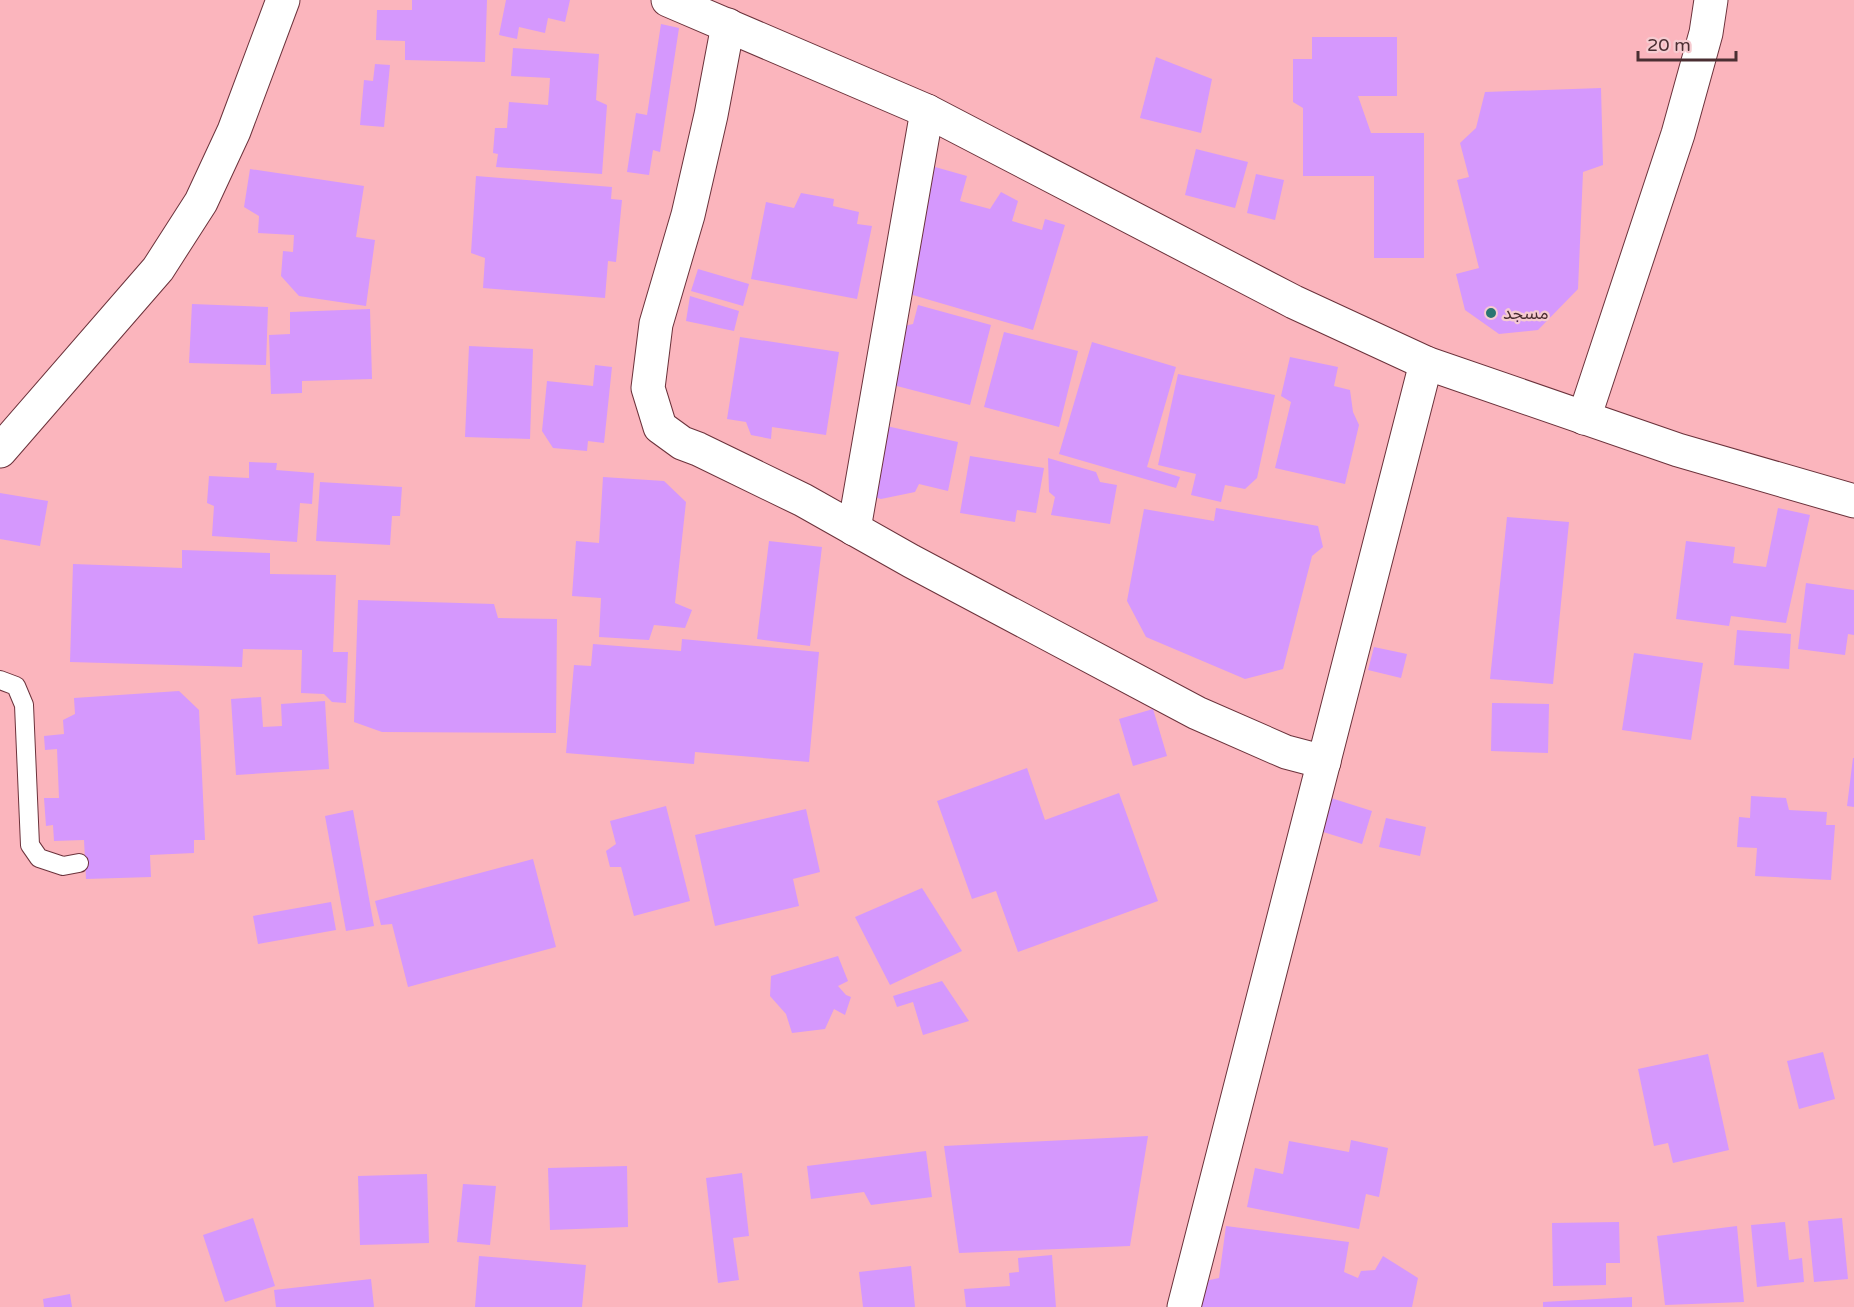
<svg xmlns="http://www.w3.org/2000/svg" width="1854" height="1307" font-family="'Varela Round','Noto Sans Arabic',sans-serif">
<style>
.building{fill:#d598fd}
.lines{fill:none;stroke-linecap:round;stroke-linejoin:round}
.lane-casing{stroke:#6b323b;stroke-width:20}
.street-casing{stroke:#6b323b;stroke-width:35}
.secondary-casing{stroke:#6b323b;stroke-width:35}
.lane{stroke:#fff;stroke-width:18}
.street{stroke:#fff;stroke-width:33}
.secondary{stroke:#fff;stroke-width:33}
.poi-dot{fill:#2b7571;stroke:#f6cbd0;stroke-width:2}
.labels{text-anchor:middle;stroke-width:4.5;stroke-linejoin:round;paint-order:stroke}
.poi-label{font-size:18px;fill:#4a2e32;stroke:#f6cbd0;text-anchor:start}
</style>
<rect width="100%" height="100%" fill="#fbb5bd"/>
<g class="building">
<path d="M412,0H487L485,62L405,60V41L376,40L377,10H412Z"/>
<path d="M506,0H570L565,22L548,18L545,33L519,27L517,39L499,35Z"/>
<path d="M661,24L679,28L660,152L653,150L649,175L627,172L636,113L647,115Z"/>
<path d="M1312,37H1397V96H1358L1371,133H1424V258H1374V176H1303V108L1293,102V59H1312Z"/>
<path d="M513,48L599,54L596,100L607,105L602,174L496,167L498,154L493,153L495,128H507L509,102L548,105L550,78L511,76Z"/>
<path d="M1156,57L1212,79L1201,133L1140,118Z"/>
<path d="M375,64L390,65L384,127L360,125L364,80L373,81Z"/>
<path d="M1601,88L1603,165L1583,172L1578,289L1538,330L1499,334L1465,310L1456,274L1479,268L1457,180L1469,177L1460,143L1476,128L1485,92Z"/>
<path d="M1196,149L1248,162L1235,208L1185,195Z"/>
<path d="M935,167L967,176L960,201L990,209L1001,192L1018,201L1012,221L1042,230L1045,219L1065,225L1033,330L899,291Z"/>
<path d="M250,169L364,186L356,237L375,240L366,306L299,296L281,276L283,251L293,252L294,235L258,233L259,216L244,207Z"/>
<path d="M1256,174L1284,180L1275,220L1247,213Z"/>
<path d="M476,176L612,187L611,199L622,200L616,262L608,261L605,298L483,288L485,258L471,253Z"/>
<path d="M801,193L834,199L833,206L859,212L857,224L872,226L857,299L751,279L766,202L794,208Z"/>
<path d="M698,269L749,284L743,306L691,291Z"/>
<path d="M690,296L739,311L734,331L686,321Z"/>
<path d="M192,304L268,307L266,365L189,363Z"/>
<path d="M918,305L991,325L970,405L893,385L899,327L913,324Z"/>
<path d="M370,309L372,379L302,381V393L271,394L269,335L290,334V312Z"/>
<path d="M1004,332L1078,351L1059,427L984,407Z"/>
<path d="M740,337L839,352L826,435L772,427L771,439L751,435L746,422L727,419Z"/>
<path d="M1092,342L1176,367L1147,467L1180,477L1176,488L1059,454Z"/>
<path d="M469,346L533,349L530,439L465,437Z"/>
<path d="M1290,357L1338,367L1334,386L1350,390L1353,412L1359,425L1345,484L1275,468L1291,402L1281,396Z"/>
<path d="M595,365L612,367L604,443L588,441L587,451L553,448L542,431L547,381L593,386Z"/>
<path d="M1178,374L1275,395L1257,478L1245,489L1225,485L1221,502L1191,495L1196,474L1158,465Z"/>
<path d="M882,425L958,442L948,491L919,484L915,492L881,499L866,495Z"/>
<path d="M970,456L1044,468L1036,513L1017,510L1015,522L960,513Z"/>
<path d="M1048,458L1096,472L1100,482L1117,485L1110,524L1051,515L1055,497L1049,492Z"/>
<path d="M249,462L277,463L276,470L314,473L312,504L300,503L297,542L212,536L214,506L207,503L209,476L249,478Z"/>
<path d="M603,477L664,481L686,502L675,603L692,610L685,628L654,625L649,640L599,637L601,598L572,596L576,541L599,543Z"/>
<path d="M320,482L402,487L400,516H392L390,545L316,541Z"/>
<path d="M0,493L48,501L40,546L0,539Z"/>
<path d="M1216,508L1318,526L1323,547L1312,556L1283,669L1245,679L1146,637L1127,601L1144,509L1214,521Z"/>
<path d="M1778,508L1810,515L1786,623L1731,616L1729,626L1676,619L1686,541L1735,547L1733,563L1766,567Z"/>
<path d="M1507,517L1569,522L1553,684L1490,679Z"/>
<path d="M769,541L822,547L810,646L757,639Z"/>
<path d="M182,550L270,553V574L336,575L333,652H348L346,703L332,702L324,694L301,693L302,650L243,649L242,667L70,662L73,564L182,568Z"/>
<path d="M1806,583L1854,590V635L1848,634L1845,655L1798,649Z"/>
<path d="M358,600L494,604L498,618L557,619L556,733L382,732L354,722Z"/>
<path d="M1737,630L1791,634L1789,669L1734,665Z"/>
<path d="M682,639L819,652L809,762L695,752L694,764L566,753L574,665L591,666L593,644L681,651Z"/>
<path d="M1374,647L1407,654L1401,678L1368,670Z"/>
<path d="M1634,653L1703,663L1691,740L1622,730Z"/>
<path d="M179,691L199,710L205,840H194V853L150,855L151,877L86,879L84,840L54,841L53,825L46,826L44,798H59L57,749L45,750L44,736L64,734L63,720L75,714L74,698Z"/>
<path d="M261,697L263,727L282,726L281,704L325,701L329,769L236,775L231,699Z"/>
<path d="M1492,703L1549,704L1548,753L1491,751Z"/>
<path d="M1153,709L1167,756L1133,766L1119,719Z"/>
<path d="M1853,758H1854V807L1847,806Z"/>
<path d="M1027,768L1045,820L1119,793L1158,901L1018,952L996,891L972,899L937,801Z"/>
<path d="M1751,796L1786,798L1789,810L1827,812L1826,825H1835L1831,880L1755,876L1757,848L1737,847L1739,817L1750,818Z"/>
<path d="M1331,798L1372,811L1362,844L1320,831Z"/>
<path d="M666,806L690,901L634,916L621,867H610L606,851L616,844L610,821Z"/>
<path d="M806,809L820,872L793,879L799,906L715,926L695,835Z"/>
<path d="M353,810L374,926L346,931L325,816Z"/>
<path d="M1386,818L1426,827L1420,856L1379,847Z"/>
<path d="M533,859L556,947L408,987L392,924L381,925L375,901Z"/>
<path d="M922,888L962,951L890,985L855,917Z"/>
<path d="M331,902L336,930L258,944L253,916Z"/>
<path d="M838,956L848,981L838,986L846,995L851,997L845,1015L834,1009L825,1029L792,1033L786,1014L770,996L771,976Z"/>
<path d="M942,981L969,1021L923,1035L913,1002L897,1007L893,996Z"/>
<path d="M1823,1052L1835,1099L1799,1109L1787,1061Z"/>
<path d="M1708,1054L1729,1150L1673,1163L1668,1143L1654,1146L1638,1069Z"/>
<path d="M1148,1136L1130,1246L959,1253L944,1146Z"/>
<path d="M1351,1140L1388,1148L1379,1197L1366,1194L1359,1229L1247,1207L1255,1168L1283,1174L1289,1141L1349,1152Z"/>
<path d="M926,1151L932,1197L871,1205L864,1192L811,1199L807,1166Z"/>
<path d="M627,1166L628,1227L550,1230L548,1168Z"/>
<path d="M742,1173L749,1236L733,1238L739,1280L718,1283L706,1178Z"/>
<path d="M427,1174L429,1243L360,1245L358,1176Z"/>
<path d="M463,1184L496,1186L490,1245L457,1242Z"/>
<path d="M253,1218L275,1286L225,1302L203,1235Z"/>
<path d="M1842,1218L1848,1279L1814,1282L1808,1221Z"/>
<path d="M1619,1222L1620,1263H1606V1285L1553,1286L1552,1223Z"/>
<path d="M1785,1222L1789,1260L1802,1258L1804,1282L1757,1287L1751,1225Z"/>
<path d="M1226,1226L1349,1242L1344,1272L1358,1278L1361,1271L1375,1270L1383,1256L1418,1278L1412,1307H1196L1205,1281L1219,1278Z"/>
<path d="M1737,1226L1744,1302L1665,1305L1657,1236Z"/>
<path d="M1052,1255L1056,1307H966L964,1289L1010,1286L1009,1273L1019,1272L1018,1258Z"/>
<path d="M479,1256L586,1265L582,1307H475Z"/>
<path d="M911,1266L915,1307H863L859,1272Z"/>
<path d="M371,1279L374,1307H276L274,1290Z"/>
<path d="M70,1294L72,1307H44L43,1299Z"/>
<path d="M1632,1297V1307H1543V1302Z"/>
</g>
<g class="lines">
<g class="lane-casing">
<path id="lane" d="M0,680L16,686L24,705L30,845L39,858L63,866L79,863"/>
</g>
<g class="street-casing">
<g id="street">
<path d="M728,25L711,115L688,215L656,324L648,388L660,427L682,443L698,449L803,500L911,561L1197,713L1286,752L1324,762"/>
<path d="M1584,418L1678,134L1706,33L1711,0"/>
<path d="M854,529L927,111"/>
<path d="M1184,1307L1426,363"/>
</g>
</g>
<g class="secondary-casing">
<g id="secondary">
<path d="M668,0L927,111L1294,302L1426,363L1678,450L1854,501"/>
<path d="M0,451L158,269L201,202L234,131L283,0"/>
</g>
</g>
<use href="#lane" class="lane"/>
<use href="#street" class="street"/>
<use href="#secondary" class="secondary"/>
</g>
<circle class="poi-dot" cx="1491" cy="313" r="6"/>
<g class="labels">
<g class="poi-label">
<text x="1503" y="319">مسجد</text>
</g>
</g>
<path d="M1638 51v9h98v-9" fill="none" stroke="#4a2e32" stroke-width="3"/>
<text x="1647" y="51" font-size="18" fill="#4a2e32" stroke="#f6cbd0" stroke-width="4.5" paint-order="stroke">20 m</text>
</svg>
